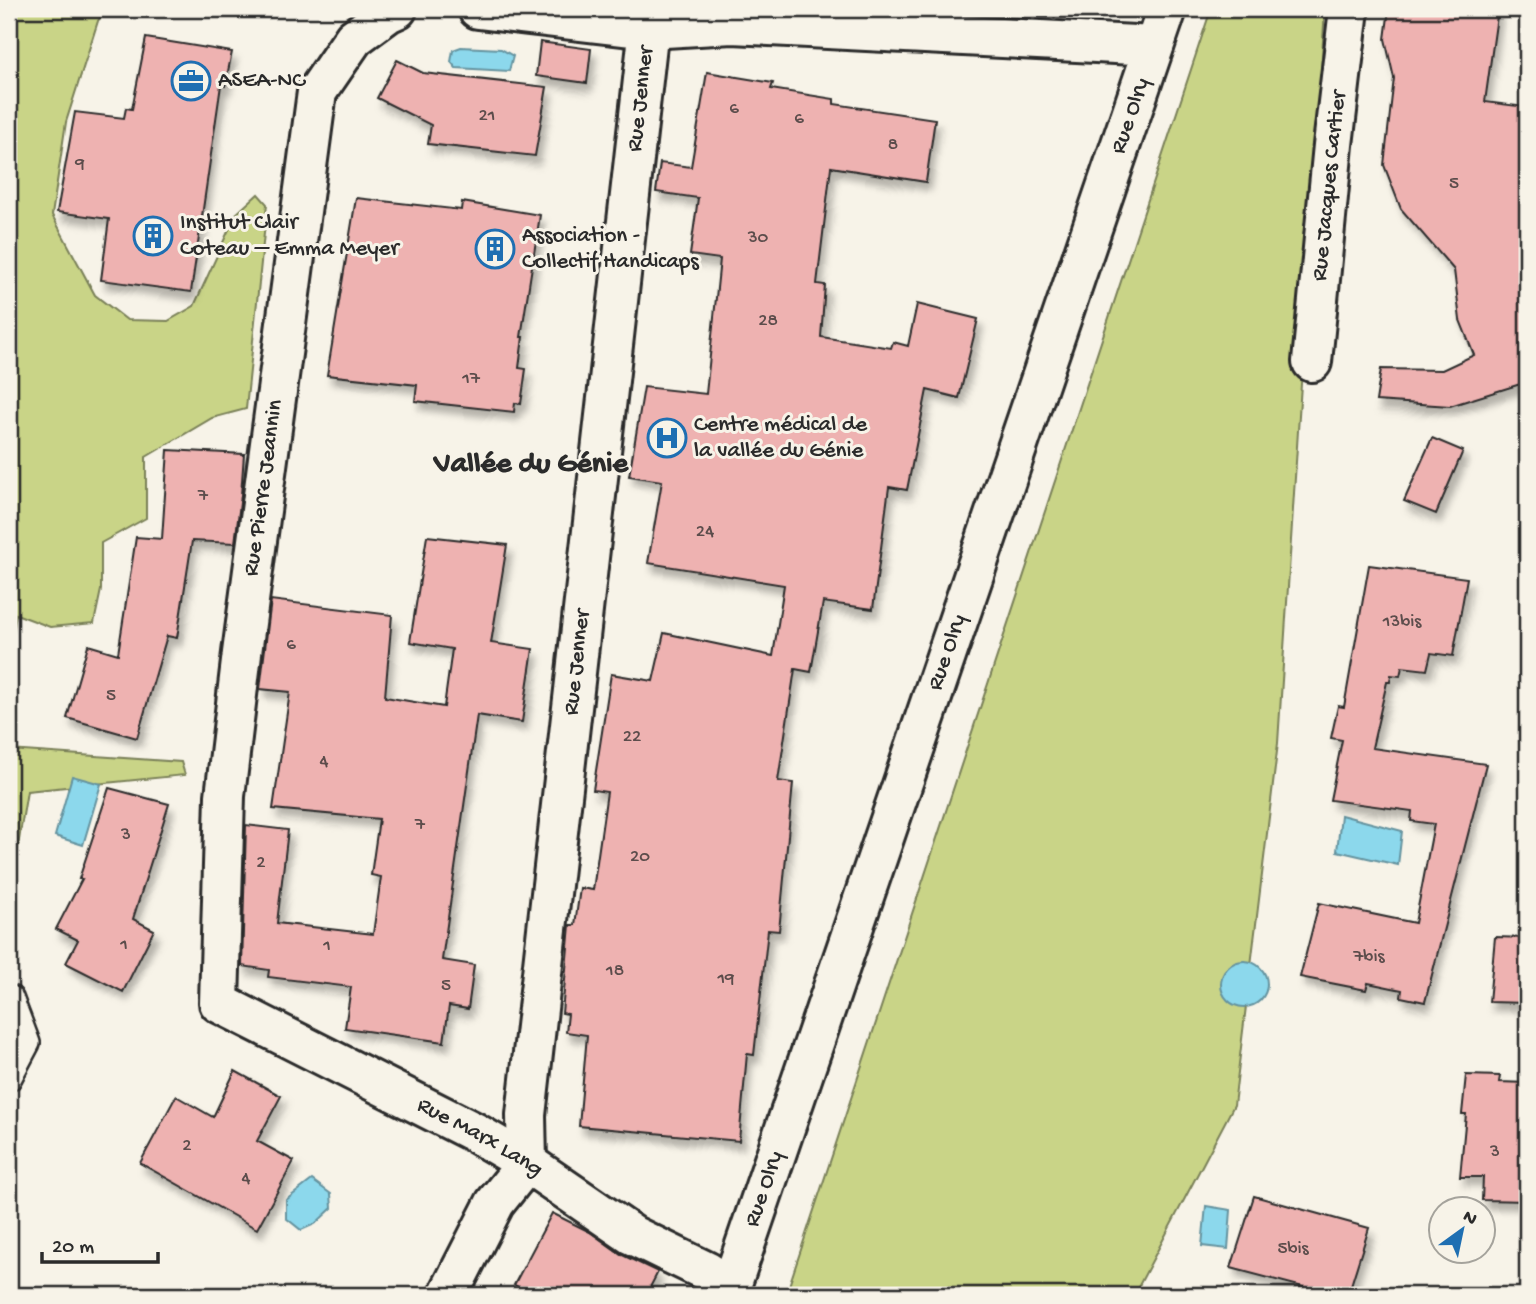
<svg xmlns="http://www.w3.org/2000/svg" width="1536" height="1304" font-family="'Gochi Hand',sans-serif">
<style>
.green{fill:#c9d487;stroke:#7a8059;stroke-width:2}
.water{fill:#8cd8ec;stroke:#65939f;stroke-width:2}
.building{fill:#eeb2b1;stroke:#2b2b2b;stroke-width:2;filter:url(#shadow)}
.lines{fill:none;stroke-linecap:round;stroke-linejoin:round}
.lane-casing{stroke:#2b2b2b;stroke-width:28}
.street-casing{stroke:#2b2b2b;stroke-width:44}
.secondary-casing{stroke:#2b2b2b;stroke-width:44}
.lane{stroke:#f7f3e8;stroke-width:23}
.street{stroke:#f7f3e8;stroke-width:38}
.secondary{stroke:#f7f3e8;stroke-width:38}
.labels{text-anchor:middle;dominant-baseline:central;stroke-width:6;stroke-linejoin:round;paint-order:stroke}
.number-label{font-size:19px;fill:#5c4d4c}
.poi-label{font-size:23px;fill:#2b2b2b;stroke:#f7f3e8;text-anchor:start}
.street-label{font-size:23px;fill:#2b2b2b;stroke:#f7f3e8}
.district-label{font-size:30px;font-weight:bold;fill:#2b2b2b;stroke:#f7f3e8}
</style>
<defs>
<filter id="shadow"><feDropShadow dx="4.5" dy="8" stdDeviation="3.5" flood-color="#0004"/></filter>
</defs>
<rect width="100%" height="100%" fill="#f7f3e8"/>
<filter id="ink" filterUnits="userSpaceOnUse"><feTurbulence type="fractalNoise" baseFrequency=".0143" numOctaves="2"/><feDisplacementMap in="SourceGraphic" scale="14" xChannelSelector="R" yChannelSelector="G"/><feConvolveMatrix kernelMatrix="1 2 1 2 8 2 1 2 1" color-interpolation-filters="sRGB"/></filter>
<g filter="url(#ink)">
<path class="green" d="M9,9h96l-7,12 -32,101 -14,93 43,80 32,25 41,1 26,-15 42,-92 22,-20 9,10 -21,205 -34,9 -66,39v61l-45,25v47l-7,33 -44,4 -34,-13 -7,46z
M1211,9h114l-47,734 -44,362 -100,190h-348z
M9,750l172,12 4,13 -158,16 -18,110z"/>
<path class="water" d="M461,47l40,2 12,7 -4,15 -53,-3 -5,-6 2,-12z
M72,776l29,8 -18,61 -28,-9z
M1341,815l61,16 -4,34 -61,-14z
M1221 984a23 23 0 1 1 46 0a23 23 0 1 1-46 0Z
M312,1180l19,14 1,14 -17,16 -14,6 -15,-12v-18z
M1206,1206l25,4 -3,39 -26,-3z"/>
<path class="building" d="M1389,9h109l-13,93 41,5 -4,27 5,9v239l-77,24 -74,-5 5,-32 61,1 32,-15 -14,-35 -6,-50 -53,-61 -17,-44 10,-87 -9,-39z
M146,38l86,14 -7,34 -4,-1 -30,207 -90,-12 8,-61 -52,-7 18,-100 49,6 2,-10 6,1z
M540,42l51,7 -4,34 -51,-7z
M397,60l26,13 124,14 -12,69 -107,-12 3,-19 -54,-27z
M707,72l66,11 -2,6 63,10v5l101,15 -9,63 -95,-15 -14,117 8,1 -4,52 70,11 2,-6 15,4 9,-42 61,15 -19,79 -32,-8 -20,100 -18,-3 -16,122 -50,-7 -12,70 -16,-3 -17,112 15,2 -14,148 -11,-1 -14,125 -7,-1 -8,87 -160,-15 8,-91 -21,-3 2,-18 -6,-1 8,-88h5l5,-37 13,2 14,-98 -14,-2 18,-116 42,7 11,-48 109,23 11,-71 -136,-22 14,-82 -33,-5 15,-89 62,7 14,-135 -30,-4 8,-57 -42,-6 4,-29 31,4z
M356,198l105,12 1,-8 78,13 -19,122h2l-4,31 7,1 -5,35 -6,-1 -1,9 -99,-11 2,-16 -90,-10z
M1432,438l31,13 -27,63 -32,-13z
M168,450l76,4 -3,41 -6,48 -43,-2 -15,97 -10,-2 -30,102 -70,-20 21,-73 30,9 18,-117 26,2z
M427,536l80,9 -16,98 42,6 -11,73 -45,-7 -35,245 32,5 -6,44 -19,-3 -5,36 -99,-14 6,-41 -83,-10 1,-7 -27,-4 4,-141 42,5 -11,93 96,11 8,-57 -10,-2 8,-56 -106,-10 17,-117 -30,-3 11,-89 121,15 -7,82 59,10 8,-58 -42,-7z
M1369,565l98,13 -14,78 -22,-3 -4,17 -25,-3 -2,9 -9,-1 -1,7h-3l-15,66 114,16 -61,238 -24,-5 1,-7 -34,-7 -2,7 -66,-13 19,-74 96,20 19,-99 -23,-3 1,-10 -82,-11 12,-60 -11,-2 7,-32 6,1z
M109,788l60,16 -36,115 21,11 -31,62 -57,-29 12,-23 -22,-11 26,-50h-3z
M1495,937l32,1v65l-38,-1z
M235,1071l46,25 -24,45 37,20 -37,68 -117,-66 36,-67 37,21z
M1466,1075l34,1 -1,6 28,1v118l-45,-1 1,-23h-23l6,-63h-4z
M1254,1196l115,32 -21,67h-15l-102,-27z
M552,1213l38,19 32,23 36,17 -12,23h-111l-21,-10z"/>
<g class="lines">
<defs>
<path id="lane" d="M9,998h2l17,45 -19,36"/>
<g id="street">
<path id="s1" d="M397,9l-9,4 -34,25 -37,54 -75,561 -17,143 -6,207 255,129 53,31 105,72 74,36 26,17"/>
<path d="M478,9l170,20 84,-5 422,22"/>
<path id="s2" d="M1312,362l21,-217 16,-136"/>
<path id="s3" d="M448,1295l47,-92 32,-40 -1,-48 125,-1106"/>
</g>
<g id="secondary">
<path id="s4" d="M728,1295l439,-1286"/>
</g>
</defs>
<use href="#lane" class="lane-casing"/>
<use href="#street" class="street-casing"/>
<use href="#secondary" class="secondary-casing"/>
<use href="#lane" class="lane"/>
<use href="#street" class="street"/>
<use href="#secondary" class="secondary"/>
</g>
</g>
<defs>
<symbol id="office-ring" viewBox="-11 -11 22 22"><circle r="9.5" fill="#f7f3e8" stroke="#1f6fb2" stroke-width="1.5"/><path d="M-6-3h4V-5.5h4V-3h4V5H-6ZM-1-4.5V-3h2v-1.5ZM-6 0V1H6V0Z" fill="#1f6fb2"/></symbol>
<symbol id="building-ring" viewBox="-11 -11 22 22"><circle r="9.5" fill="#f7f3e8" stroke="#1f6fb2" stroke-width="1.5"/><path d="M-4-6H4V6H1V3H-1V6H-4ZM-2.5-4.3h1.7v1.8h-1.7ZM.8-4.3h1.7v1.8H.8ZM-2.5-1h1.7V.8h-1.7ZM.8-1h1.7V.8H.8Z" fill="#1f6fb2"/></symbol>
<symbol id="hospital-ring" viewBox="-11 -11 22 22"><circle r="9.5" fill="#f7f3e8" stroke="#1f6fb2" stroke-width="1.5"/><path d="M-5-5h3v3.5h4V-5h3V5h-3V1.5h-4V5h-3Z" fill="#1f6fb2"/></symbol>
</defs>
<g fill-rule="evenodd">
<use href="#office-ring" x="169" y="59" width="44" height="44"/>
<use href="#building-ring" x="131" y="214" width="44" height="44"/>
<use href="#building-ring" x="473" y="227" width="44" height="44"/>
<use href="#hospital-ring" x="645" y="416" width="44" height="44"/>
</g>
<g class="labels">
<g class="number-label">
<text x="734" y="109">6</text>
<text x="487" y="116">21</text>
<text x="799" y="119">6</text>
<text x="893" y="145">8</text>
<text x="80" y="164">9</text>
<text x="1454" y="184">5</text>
<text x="758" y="238">30</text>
<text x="768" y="321">28</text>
<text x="471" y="379">17</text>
<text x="203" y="496">7</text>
<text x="705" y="532">24</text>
<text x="1402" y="622">13bis</text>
<text x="291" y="645">6</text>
<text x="111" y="696">5</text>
<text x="632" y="737">22</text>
<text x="324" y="762">4</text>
<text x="420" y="825">7</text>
<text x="126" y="835">3</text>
<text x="640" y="857">20</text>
<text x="261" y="863">2</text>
<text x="124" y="945">1</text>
<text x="327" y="946">1</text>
<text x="1369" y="957">7bis</text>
<text x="615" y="971">18</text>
<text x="726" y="979">19</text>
<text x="446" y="986">5</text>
<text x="187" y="1146">2</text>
<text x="1495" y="1152">3</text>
<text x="246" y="1179">4</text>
<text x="1293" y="1249">5bis</text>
</g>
<g class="poi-label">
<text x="218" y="81">ASEA-NC</text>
<text x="180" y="223">Institut Clair<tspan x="180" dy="26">Coteau – Emma Meyer</tspan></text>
<text x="522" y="236">Association -<tspan x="522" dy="26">Collectif Handicaps</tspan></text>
<text x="694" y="425">Centre médical de<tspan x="694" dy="26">la vallée du Génie</tspan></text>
</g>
<g class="street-label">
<text stroke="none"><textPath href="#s3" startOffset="1225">Rue Jenner</textPath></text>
<text stroke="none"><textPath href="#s4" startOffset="1246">Rue Olry</textPath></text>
<text stroke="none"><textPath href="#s2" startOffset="177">Rue Jacques Cartier</textPath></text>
<text transform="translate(264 488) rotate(-82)">Rue Pierre Jeannin</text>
<text stroke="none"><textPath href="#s4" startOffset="679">Rue Olry</textPath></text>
<text stroke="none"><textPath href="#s3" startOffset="658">Rue Jenner</textPath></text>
<text stroke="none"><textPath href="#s1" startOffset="1328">Rue Marx Lang</textPath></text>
<text stroke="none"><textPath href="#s4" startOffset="112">Rue Olry</textPath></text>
</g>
<g class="district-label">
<text x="531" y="465">Vallée du Génie</text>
</g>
</g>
<rect width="1536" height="1304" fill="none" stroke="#f7f3e8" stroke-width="35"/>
<rect x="18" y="18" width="1501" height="1269" fill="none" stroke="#2b2b2b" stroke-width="2.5" filter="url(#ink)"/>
<g transform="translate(1462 1230) rotate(33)"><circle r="33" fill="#f7f3e8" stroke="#a5a39c" stroke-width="2"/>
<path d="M0-5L12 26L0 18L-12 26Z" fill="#1f6fb2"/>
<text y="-10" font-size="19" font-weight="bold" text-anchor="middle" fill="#2b2b2b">N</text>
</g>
<path d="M42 1252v10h116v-10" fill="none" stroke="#2b2b2b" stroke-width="3.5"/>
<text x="52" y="1252" font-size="21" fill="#2b2b2b" stroke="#f7f3e8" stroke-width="5" paint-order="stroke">20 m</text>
</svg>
